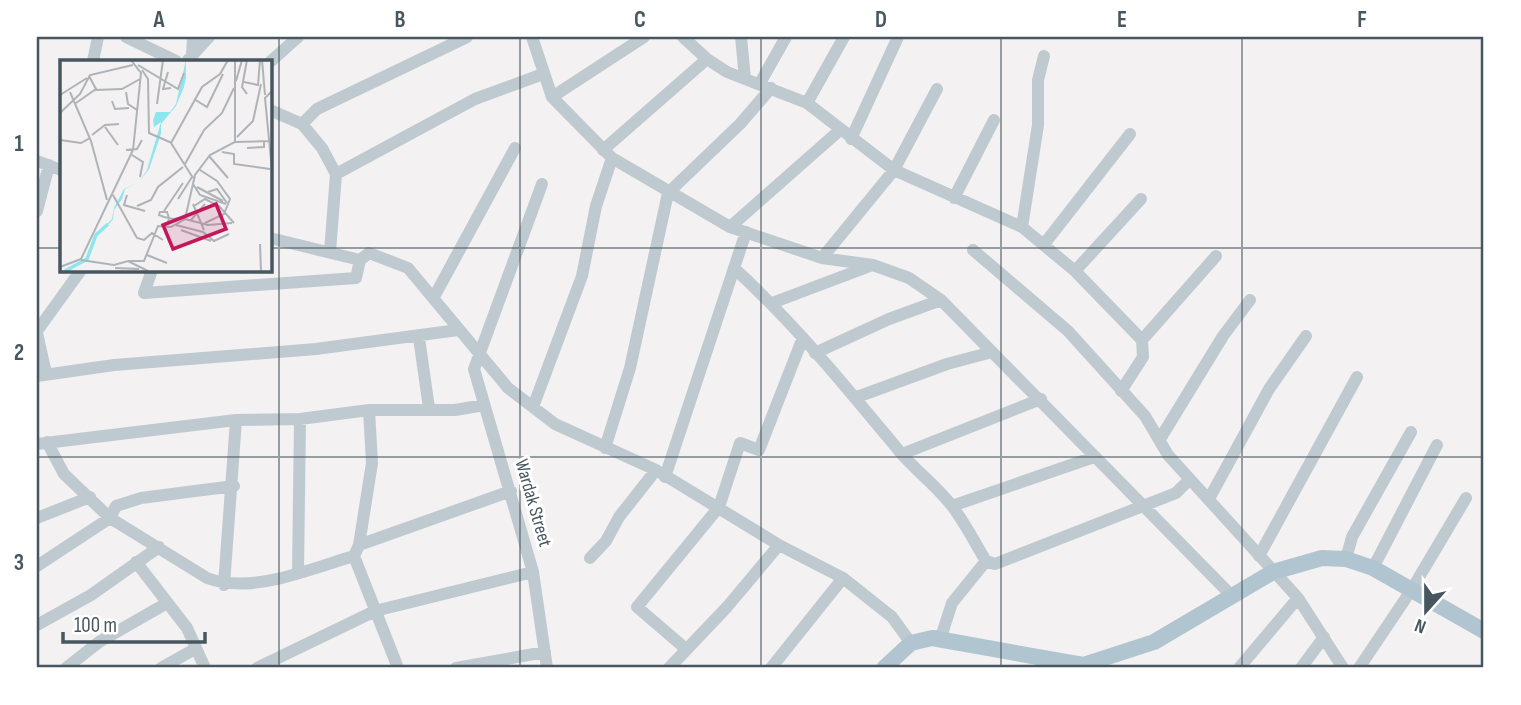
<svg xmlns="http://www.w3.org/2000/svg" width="1521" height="705" font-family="'Sofia Sans Condensed',sans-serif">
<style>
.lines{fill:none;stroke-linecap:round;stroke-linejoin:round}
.minor{stroke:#bfcad0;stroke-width:12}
.major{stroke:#b1c5d0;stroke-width:16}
.grid{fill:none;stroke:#48575f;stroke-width:2;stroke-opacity:0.55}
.labels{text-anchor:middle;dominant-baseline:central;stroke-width:6;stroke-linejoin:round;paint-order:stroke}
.street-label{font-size:19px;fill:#48575f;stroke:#fff}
.inset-river{fill:none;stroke:#8de6ed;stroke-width:3.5}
.inset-road{fill:none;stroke:#afb3b7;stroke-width:2}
.view{fill:#c2185b;fill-opacity:0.15;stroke:#c2185b;stroke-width:3.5}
.inset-edge{fill:none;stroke:#48575f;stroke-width:3.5}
.neatline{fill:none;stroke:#48575f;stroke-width:2.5}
.grid-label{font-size:23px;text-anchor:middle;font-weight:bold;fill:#48575f}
</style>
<rect width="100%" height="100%" fill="#f3f1f1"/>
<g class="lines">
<path class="minor" d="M126,37l50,24
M532,37l20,60 60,61 118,69 92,31 51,7 36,13 32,22 289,294
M683,37l24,22 20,13 80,31 87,67 128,57 53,44 67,69 1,17 -22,34
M741,37l4,42
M192,56l1,-19
M93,61l5,-24
M187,61l22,-24
M270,62l28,-25
M760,83l26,-46
M552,97l92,-60
M807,103l37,-66
M270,110l32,14 20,24 14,26 -6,78
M302,124l15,-15 150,-72
M851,139l47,-102
M603,150l104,-91
M37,161l24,9
M336,174l139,-75 68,-25
M542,184l-68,185 59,203 14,96
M954,198l40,-78
M37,211l12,-46
M730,227l110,-97
M1022,227l16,-102v-45l6,-24
M270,238l90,22 9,-7 39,15 100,120 47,36 101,46 123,75 64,33 49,39 19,26
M1045,243l85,-109
M973,250l95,81 77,85 23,39 130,143 45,70
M822,258l72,-88 43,-81
M734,268c61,56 113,120 166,184 16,19 37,34 52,54 13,17 23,37 34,55l9,3 181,-71 14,-14
M152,270l-8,23 212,-15 4,-18
M1075,271l66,-72
M434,297l81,-149
M772,303l98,-37
M37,331l44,-61
M37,333l9,40
M419,338l10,70
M1142,340l74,-84
M815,353l74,-34 52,-19
M37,376l77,-11 202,-16 142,-19
M857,397l90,-33 45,-12
M533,407l49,-131 14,-70 16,-48
M1160,439l63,-103 27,-36
M47,442l17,32 46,44 97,60c45,17 102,-9 147,-22l5,-11 13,-82 -3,-53
M37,444l199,-24 64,-1 69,-9h86l29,-5
M605,448l25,-80 38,-175 72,-69 31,-36
M902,454l139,-55
M665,477l81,-245
M1209,499l60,-110 37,-53
M952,506l142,-49
M37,518l53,-21
M359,545l152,-54
M354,556l44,112
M1259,556l98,-179
M590,558l16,-17 13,-24 37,-47
M1346,559l6,-22 59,-105
M136,562l51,66 18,40
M37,566l73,-48 6,-12 25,-8 93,-12
M1373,568l64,-123
M298,572l2,-153
M224,585l12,-165
M37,625l54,-30 68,-48
M932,638l10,-4 10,-31 34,-42
M686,649l-49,-42 82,-100 21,-64 19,7 43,-110
M66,668l33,-26 68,-39
M161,668l34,-19
M257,668l118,-57 158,-39
M456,668l89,-16
M669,668l58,-61 52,-62
M771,668l72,-90
M1239,668l59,-70
M1301,668l23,-31
M1359,668l53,-79 54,-91"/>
<path class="major" d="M884,668l27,-25 21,-5 151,27 71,-23 119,-70 49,-14 24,1 27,9 111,63"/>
</g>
<path class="grid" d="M279,37v631M520,37v631M761,37v631M1001,37v631M1242,37v631M37,248h24M270,248h1214M37,457h1447"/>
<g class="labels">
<g class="street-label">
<text transform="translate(533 503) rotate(74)">Wardak Street</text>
</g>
</g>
<g transform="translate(60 60)">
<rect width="212" height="212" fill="#f3f1f1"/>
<path d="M126,0v18l-2,9 -8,19 -15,18v10l-12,35 -10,13 -14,7 -3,10 -8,11 -1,9 -3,4 -5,3 7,-7 2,-11 10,-19 15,-7 8,-12 14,-48 -7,5 -1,-7 3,-8h14l6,-8z" fill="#8de6ed"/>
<path class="inset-river" d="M5,211l22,-12 9,-24 12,-11"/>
<path class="inset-road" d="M187,0l-5,27 5,7M202,0l3,35M78,5l40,24 6,-16M82,10l6,9 1,54 23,10M108,12l-5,17 8,-1M176,21l6,-21M184,22l14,3 2,-25M35,30l27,-1 18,-10M212,31l-7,7 7,72M10,32l21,49 16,59M66,32l2,12 9,6M0,35l27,-17M134,39l13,8 16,-33M52,41l3,8 14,-1M16,43l20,-14 -7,-13M97,44l6,-44M0,53l20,-19 10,-19 43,-10M45,67l13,18M32,75l13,-10 14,-1M177,77l16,-16 8,-37M0,80l21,3 9,-5M175,82l34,-1M187,88l17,-1v-6M66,90l11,-1 5,-9M162,92l12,2v10l36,5M72,95l11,7 -3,15M149,96l19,22M125,104l19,-34 18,-17 12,-25M140,110l17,11 13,18 -6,15 -19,9M133,118l-22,-35 31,-56 18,-13 8,-14M133,124l7,11 26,9M137,127l26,14M148,132l9,-3 10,14M53,135l24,43 7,2 8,-7 11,7M67,135l-3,10 21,6M118,139l14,-22M133,144l11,26M77,146l14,-6 7,-13 25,-20M134,146l11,-7 14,7 15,17M104,151l19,-28M125,159l23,6 24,-2M131,160l14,-16M108,162l1,-4 -2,-6h-7l-1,3 5,2 5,1 4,1 12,-2M116,165l27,7 11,9 15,-7M121,170l30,11M200,184l1,27M87,195l20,8M21,199l52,-109 8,-77 -10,-13M21,200l33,5 14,-4 20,10M68,201h16l14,-35 13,1 14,-8 10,-44 15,-20 25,-13v-82M0,207l21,-8M55,208l24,1"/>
<path class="view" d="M156,144l10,25 -53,20 -10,-24z"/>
<rect width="212" height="212" class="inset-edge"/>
</g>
<rect width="1521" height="705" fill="none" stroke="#ffffff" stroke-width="77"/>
<g transform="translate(1426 611) rotate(201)" stroke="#ffffff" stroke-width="5" paint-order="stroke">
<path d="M0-5L12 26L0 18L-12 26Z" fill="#48575f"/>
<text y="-10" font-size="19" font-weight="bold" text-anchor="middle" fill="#48575f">N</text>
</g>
<path d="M63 632v10h142v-10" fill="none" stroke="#48575f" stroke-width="3.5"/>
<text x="74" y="632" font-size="21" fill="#48575f" stroke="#ffffff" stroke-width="5" paint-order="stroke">100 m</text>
<rect x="38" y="38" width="1444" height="628" class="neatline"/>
<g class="grid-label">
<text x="159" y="27">A</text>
<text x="400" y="27">B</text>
<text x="640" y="27">C</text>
<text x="881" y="27">D</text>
<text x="1122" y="27">E</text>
<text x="1362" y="27">F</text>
<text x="19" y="151">1</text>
<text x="19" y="360">2</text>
<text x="19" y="570">3</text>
</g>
</svg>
